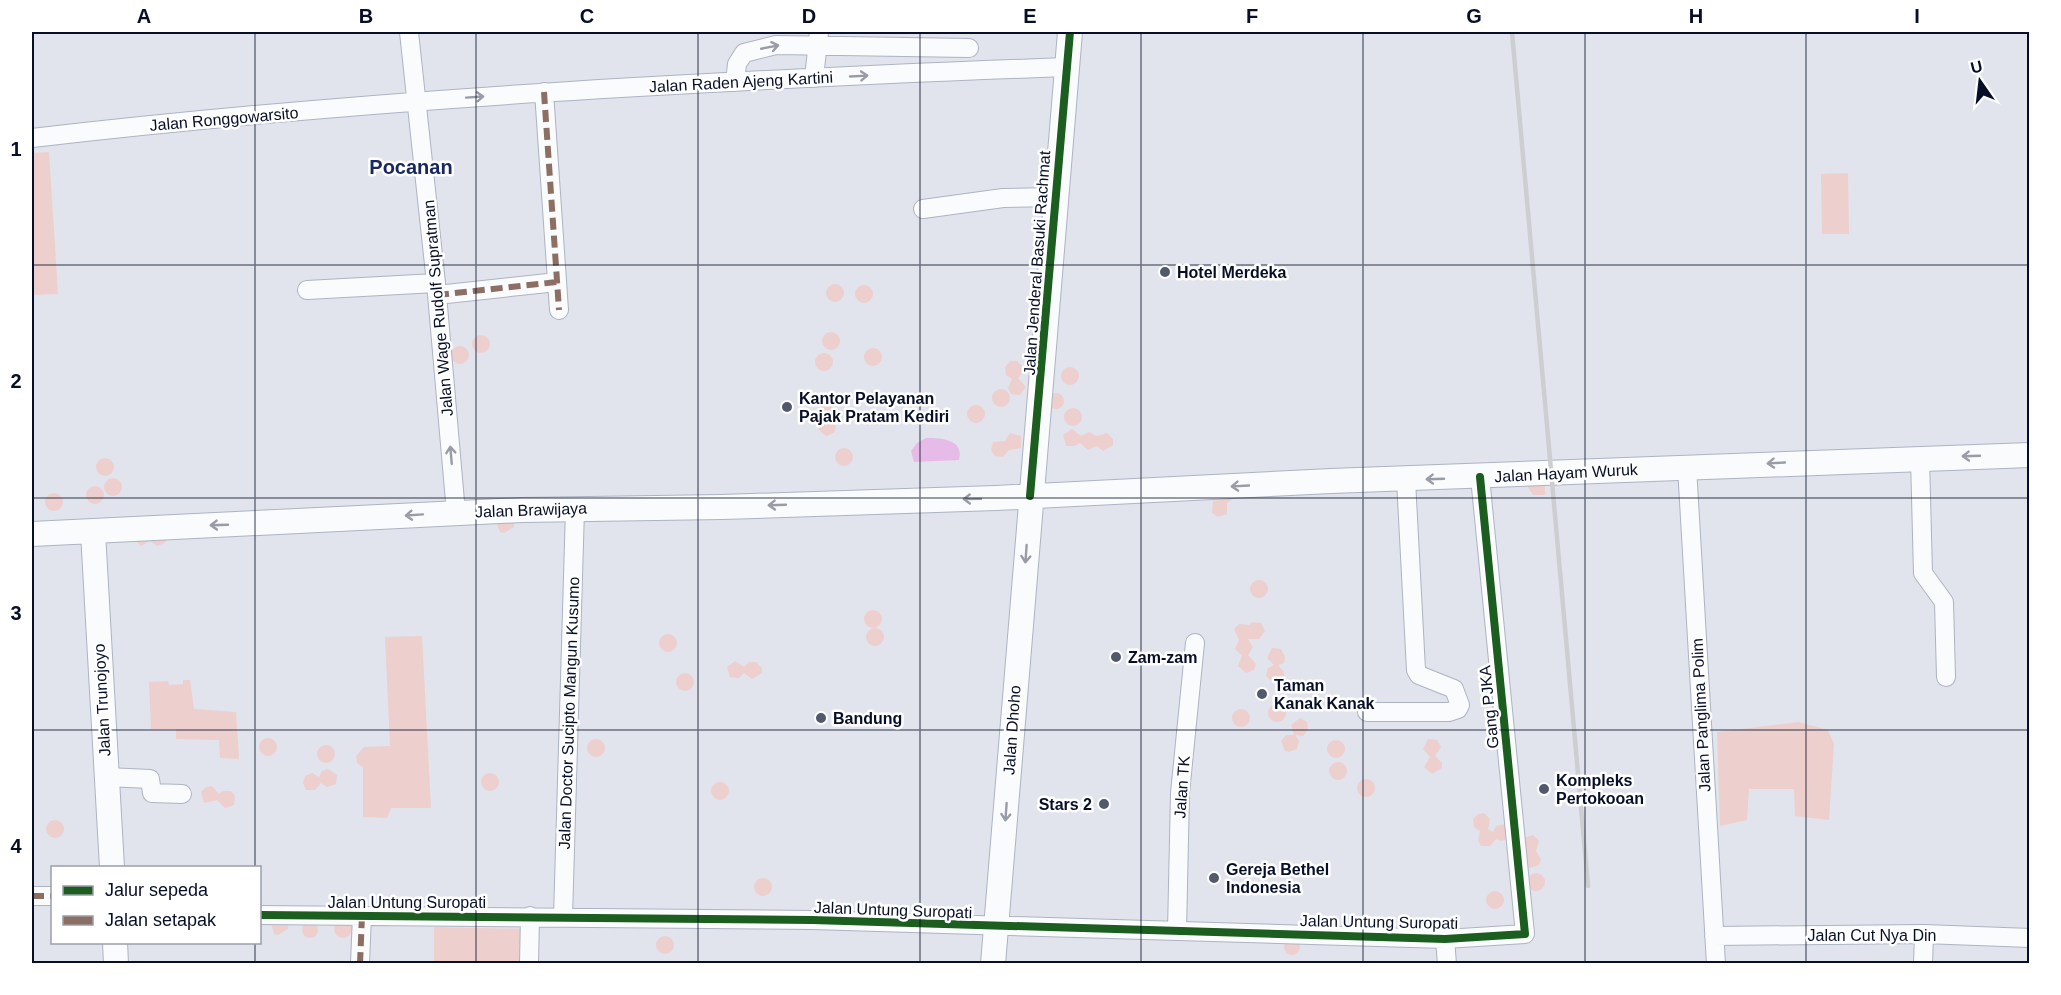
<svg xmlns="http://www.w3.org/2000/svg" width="2061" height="995" font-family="Arial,sans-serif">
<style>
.green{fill:#edcfce}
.water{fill:#e6bbe7}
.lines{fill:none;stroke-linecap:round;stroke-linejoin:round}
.minor-casing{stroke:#adb3c3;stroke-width:20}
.major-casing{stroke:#adb3c3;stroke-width:26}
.minor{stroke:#fafbfc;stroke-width:18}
.major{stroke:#fafbfc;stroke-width:24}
.rail{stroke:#cdced1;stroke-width:4.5}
.quiet{stroke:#8d6e63;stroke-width:6;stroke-dasharray:12 6;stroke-linecap:butt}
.cycleway-casing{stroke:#fff;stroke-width:11}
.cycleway{stroke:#1b5e20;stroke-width:8}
.oneway{stroke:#999ca7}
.grid{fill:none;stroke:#070e27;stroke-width:1.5;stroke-opacity:0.55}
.poi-dot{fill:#53596c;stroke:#fff;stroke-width:2}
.labels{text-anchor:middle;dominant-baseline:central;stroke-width:5;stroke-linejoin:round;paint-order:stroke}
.street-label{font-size:16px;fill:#070e27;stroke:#fff}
.poi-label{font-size:16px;font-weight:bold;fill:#070e27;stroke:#fff;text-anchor:start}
.quarter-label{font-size:20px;font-weight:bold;fill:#182762;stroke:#fff}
.neatline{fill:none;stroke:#070e27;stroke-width:2}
.grid-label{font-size:20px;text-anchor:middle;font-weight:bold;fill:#070e27}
</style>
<rect width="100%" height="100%" fill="#e1e4ec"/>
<path class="green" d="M49,152l9,142 -26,1v-142z
M1848,173l1,61h-27l-1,-60z
M826 293a9 9 0 1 1 18 0a9 9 0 1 1-18 0Z
M855 294a9 9 0 1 1 18 0a9 9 0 1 1-18 0Z
M822 341a9 9 0 1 1 18 0a9 9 0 1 1-18 0Z
M472 344a9 9 0 1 1 18 0a9 9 0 1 1-18 0Z
M451 355a9 9 0 1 1 18 0a9 9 0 1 1-18 0Z
M864 357a9 9 0 1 1 18 0a9 9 0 1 1-18 0Z
M815 362a9 9 0 1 1 18 0a9 9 0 1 1-18 0Z
M1010,361h7l6,6 -2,8 -3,3 8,9 -6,8 -9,-1 -3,-6 4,-9 -6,-4 -1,-8z
M1061 376a9 9 0 1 1 18 0a9 9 0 1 1-18 0Z
M992 398a9 9 0 1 1 18 0a9 9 0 1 1-18 0Z
M1048 401a8 8 0 1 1 16 0a8 8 0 1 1-16 0Z
M826,401l9,7 -1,5 -4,5 6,9 -2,6 -8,3 -8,-7 5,-10 -4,-4 -2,-7z
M967 414a9 9 0 1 1 18 0a9 9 0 1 1-18 0Z
M1064 417a9 9 0 1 1 18 0a9 9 0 1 1-18 0Z
M1072,429l9,7 8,-4 8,4 10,-3 6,6v6l-10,6 -6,-5 -9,4 -8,-7 -5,3h-9l-3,-11z
M1010,433l11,3v12l-12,2 -6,7 -8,-1 -4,-6 2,-8 12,-1z
M835 457a9 9 0 1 1 18 0a9 9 0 1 1-18 0Z
M96 467a9 9 0 1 1 18 0a9 9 0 1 1-18 0Z
M104 487a9 9 0 1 1 18 0a9 9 0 1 1-18 0Z
M1524,481l21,3v11h-12z
M86 495a9 9 0 1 1 18 0a9 9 0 1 1-18 0Z
M45 502a9 9 0 1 1 18 0a9 9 0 1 1-18 0Z
M1235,497l-8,6v11l-9,3 -6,-4 1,-12z
M496,522h18v5l-10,6 -4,-1z
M167,537l-2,6 -8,3 -7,-5 -9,5 -8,-8z
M1250 589a9 9 0 1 1 18 0a9 9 0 1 1-18 0Z
M864 619a9 9 0 1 1 18 0a9 9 0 1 1-18 0Z
M1252,622l9,1 4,8 -6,8h-11l5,8 -5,8 8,9 -2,6 -8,3 -8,-7 4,-10 -7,-7 4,-9 -5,-11 5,-5 10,1z
M866 637a9 9 0 1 1 18 0a9 9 0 1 1-18 0Z
M659 643a9 9 0 1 1 18 0a9 9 0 1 1-18 0Z
M422,636l9,172h-40l-4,10 -24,-1v-50l-6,-4 -1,-7 8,-9 26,-1 -5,-109z
M1272,648l9,1 4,8 -1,6 -6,2 6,7v5l-10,6 -8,-7 2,-8 6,-3 -7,-7z
M735,661l9,6 5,-5h7l6,6v5l-10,6 -8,-6 -5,5 -9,-1 -3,-10z
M676 682a9 9 0 1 1 18 0a9 9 0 1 1-18 0Z
M183,680h7l4,29 42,3 3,47 -19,-1 -1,-18 -43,-1v-10h-25l-2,-47 19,-1 1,4 14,-1z
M1268 713a9 9 0 1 1 18 0a9 9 0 1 1-18 0Z
M1232 718a9 9 0 1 1 18 0a9 9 0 1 1-18 0Z
M1300,718l7,4 1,8 -5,6 -8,-1 4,6 -2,8 -8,3 -4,-1 -4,-10 5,-6h8l-3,-10z
M1798,722l30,8 6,14 -5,76 -34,-4 -1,-27h-45l-2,31 -27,6 -3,-94z
M259 747a9 9 0 1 1 18 0a9 9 0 1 1-18 0Z
M1428,739l9,1 4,7 -6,9 7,7v5l-10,6 -8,-7 6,-10 -7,-8z
M587 748a9 9 0 1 1 18 0a9 9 0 1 1-18 0Z
M1327 749a9 9 0 1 1 18 0a9 9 0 1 1-18 0Z
M317 754a9 9 0 1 1 18 0a9 9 0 1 1-18 0Z
M1329 771a9 9 0 1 1 18 0a9 9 0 1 1-18 0Z
M328,769l9,6 -1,9 -9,3 -6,-4 -6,7h-9l-3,-7 2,-7 7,-3 7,4 3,-6z
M481 782a9 9 0 1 1 18 0a9 9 0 1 1-18 0Z
M1357 788a9 9 0 1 1 18 0a9 9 0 1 1-18 0Z
M711 791a9 9 0 1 1 18 0a9 9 0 1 1-18 0Z
M212,786l7,8 4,-3h8l4,5 -1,9 -9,3 -8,-8 -13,3 -3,-11 5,-5z
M1484,813l6,6 -2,10 5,3 3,-6 9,-2 5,15 -9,2 -5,-2 -6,7h-9l-3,-6 2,-9 -6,-4 -1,-8 5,-5z
M46 829a9 9 0 1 1 18 0a9 9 0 1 1-18 0Z
M1533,835l6,6 -3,10 5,8 -2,6 -9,3 -4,-1 -3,-10 3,-5 -3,-3 1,-11z
M1527 882a9 9 0 1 1 18 0a9 9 0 1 1-18 0Z
M754 887a9 9 0 1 1 18 0a9 9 0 1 1-18 0Z
M1486 900a9 9 0 1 1 18 0a9 9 0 1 1-18 0Z
M334 929a9 9 0 1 1 18 0a9 9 0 1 1-18 0Z
M302 930a8 8 0 1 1 16 0a8 8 0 1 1-16 0Z
M271,923h17v6l-10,6 -4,-1z
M434,927l92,2v34h-92z
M656 945a9 9 0 1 1 18 0a9 9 0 1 1-18 0Z
M1284 947a8 8 0 1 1 16 0a8 8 0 1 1-16 0Z"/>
<path class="water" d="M926,438c15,0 38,1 33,22l-45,2 -3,-11 6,-8z"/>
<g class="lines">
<defs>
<path id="minor" d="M409,32l27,251 20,230
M814,78l5,-46
M735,82l2,-18 7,-11 32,-8 193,3
M544,92l15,218
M32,138c343,-40 689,-58 1034,-71
M923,209l80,-11 51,-1
M307,290l129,-7
M437,295l120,-13
M1920,458l3,115 21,29 2,75
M1687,467l29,497
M1367,712h82l9,-3 2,-4 -6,-16 -35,-14 -3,-5 -10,-190
M106,777l44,2 2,14 30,1
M32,896h20
M260,915l552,5 633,19 80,-5 -45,-457
M563,917l12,-408
M1177,931l3,-138 15,-150
M1714,936l210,-2 106,4
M1445,939l2,25
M360,964l2,-49
M529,964l1,-48
M1923,964l1,-30"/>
<path id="major" d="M93,532l19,336
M32,534l490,-24 200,-3 274,-9 335,-17 699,-26
M115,942l1,22
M993,964l77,-932"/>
</defs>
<use href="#minor" class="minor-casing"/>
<use href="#major" class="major-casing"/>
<use href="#minor" class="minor"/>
<use href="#major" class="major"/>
<path class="rail" d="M1512,32l76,854"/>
<path class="quiet" d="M544,92l15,218
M437,295l120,-13
M32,896h20
M360,964l2,-49"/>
<defs>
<path id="cycleway" d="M1030,496l40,-464
M260,915l552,5 633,19 80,-5 -45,-457"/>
</defs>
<use href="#cycleway" class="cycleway-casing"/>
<use href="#cycleway" class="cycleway"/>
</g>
<defs><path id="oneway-shaft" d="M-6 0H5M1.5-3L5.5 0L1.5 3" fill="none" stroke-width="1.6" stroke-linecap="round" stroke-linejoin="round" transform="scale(1.5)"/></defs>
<g class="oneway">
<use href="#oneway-shaft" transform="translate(770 47) rotate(-11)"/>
<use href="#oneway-shaft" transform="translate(859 76) rotate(-3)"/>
<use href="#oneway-shaft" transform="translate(475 97) rotate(-4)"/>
<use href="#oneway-shaft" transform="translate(451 455) rotate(-95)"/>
<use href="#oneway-shaft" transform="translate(1971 456) rotate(178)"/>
<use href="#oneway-shaft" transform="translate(1776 463) rotate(177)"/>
<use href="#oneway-shaft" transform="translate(1435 479) rotate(178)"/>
<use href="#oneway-shaft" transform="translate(1240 486) rotate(177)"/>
<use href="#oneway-shaft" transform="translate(972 499) rotate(179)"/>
<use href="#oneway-shaft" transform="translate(777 505) rotate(178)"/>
<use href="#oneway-shaft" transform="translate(414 515) rotate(176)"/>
<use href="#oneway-shaft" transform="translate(219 525) rotate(178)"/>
<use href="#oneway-shaft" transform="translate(1026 554) rotate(94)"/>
<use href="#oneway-shaft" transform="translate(1006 812) rotate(94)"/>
</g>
<path class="grid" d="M255,32v836M476,32v932M698,32v932M920,32v932M1141,32v932M1363,32v932M1585,32v932M1806,32v932M32,265h1998M32,498h1998M32,730h1998M255,942v22"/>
<g class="poi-dot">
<circle cx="1165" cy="272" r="6"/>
<circle cx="787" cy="407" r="6"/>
<circle cx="1116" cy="657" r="6"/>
<circle cx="1262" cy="694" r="6"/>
<circle cx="821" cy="718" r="6"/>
<circle cx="1544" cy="789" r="6"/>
<circle cx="1104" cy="804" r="6"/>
<circle cx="1214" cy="878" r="6"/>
</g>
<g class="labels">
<g class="street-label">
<text transform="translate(741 82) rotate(-3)">Jalan Raden Ajeng Kartini</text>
<text transform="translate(224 119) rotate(-5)">Jalan Ronggowarsito</text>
<text transform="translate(1037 263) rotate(-86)">Jalan Jenderal Basuki Rachmat</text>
<text transform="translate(438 308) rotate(-95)">Jalan Wage Rudolf Supratman</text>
<text transform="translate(1566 473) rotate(-3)">Jalan Hayam Wuruk</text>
<text transform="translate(531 510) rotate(-2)">Jalan Brawijaya</text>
<text transform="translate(102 700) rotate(-93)">Jalan Trunojoyo</text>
<text transform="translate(1489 707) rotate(-96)">Gang PJKA</text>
<text transform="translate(569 713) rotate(-88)">Jalan Doctor Sucipto Mangun Kusumo</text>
<text transform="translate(1701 715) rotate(-93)">Jalan Panglima Polim</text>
<text transform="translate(1012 730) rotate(-86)">Jalan Dhoho</text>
<text transform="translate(1182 787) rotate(-86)">Jalan TK</text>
<text x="407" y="902">Jalan Untung Suropati</text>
<text transform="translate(893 910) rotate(2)">Jalan Untung Suropati</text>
<text transform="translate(1379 922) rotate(1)">Jalan Untung Suropati</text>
<text x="1872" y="935">Jalan Cut Nya Din</text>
</g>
<g class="poi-label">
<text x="1177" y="272">Hotel Merdeka</text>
<text x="799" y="398">Kantor Pelayanan<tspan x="799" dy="18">Pajak Pratam Kediri</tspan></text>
<text x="1128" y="657">Zam-zam</text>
<text x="1274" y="685">Taman<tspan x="1274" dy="18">Kanak Kanak</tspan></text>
<text x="833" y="718">Bandung</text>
<text x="1556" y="780">Kompleks<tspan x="1556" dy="18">Pertokooan</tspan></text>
<text x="1092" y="804" text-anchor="end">Stars 2</text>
<text x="1226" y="869">Gereja Bethel<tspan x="1226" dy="18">Indonesia</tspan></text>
</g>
<g class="quarter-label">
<text x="411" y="167">Pocanan</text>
</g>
</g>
<rect width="2061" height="995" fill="none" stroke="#ffffff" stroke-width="66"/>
<rect x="51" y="866" width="210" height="78" fill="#ffffff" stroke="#9c9fa9" stroke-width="1.5"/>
<rect x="63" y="886" width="30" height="9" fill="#1b5e20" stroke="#9c9fa9" stroke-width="1.5"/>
<text x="105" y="896" font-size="18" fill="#070e27">Jalur sepeda</text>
<rect x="63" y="916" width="30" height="9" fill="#8d6e63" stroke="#9c9fa9" stroke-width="1.5"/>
<text x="105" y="926" font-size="18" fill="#070e27">Jalan setapak</text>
<g transform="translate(1980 81) rotate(346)" stroke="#ffffff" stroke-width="4.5" paint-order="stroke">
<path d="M0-4.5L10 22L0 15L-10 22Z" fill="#070e27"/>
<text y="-9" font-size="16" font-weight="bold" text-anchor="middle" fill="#070e27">U</text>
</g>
<rect x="33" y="33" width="1995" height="929" class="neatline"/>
<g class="grid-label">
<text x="144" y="23">A</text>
<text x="366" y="23">B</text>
<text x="587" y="23">C</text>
<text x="809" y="23">D</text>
<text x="1030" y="23">E</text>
<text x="1252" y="23">F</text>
<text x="1474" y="23">G</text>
<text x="1696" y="23">H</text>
<text x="1917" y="23">I</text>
<text x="16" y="156">1</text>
<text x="16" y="388">2</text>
<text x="16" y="620">3</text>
<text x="16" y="853">4</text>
</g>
</svg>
